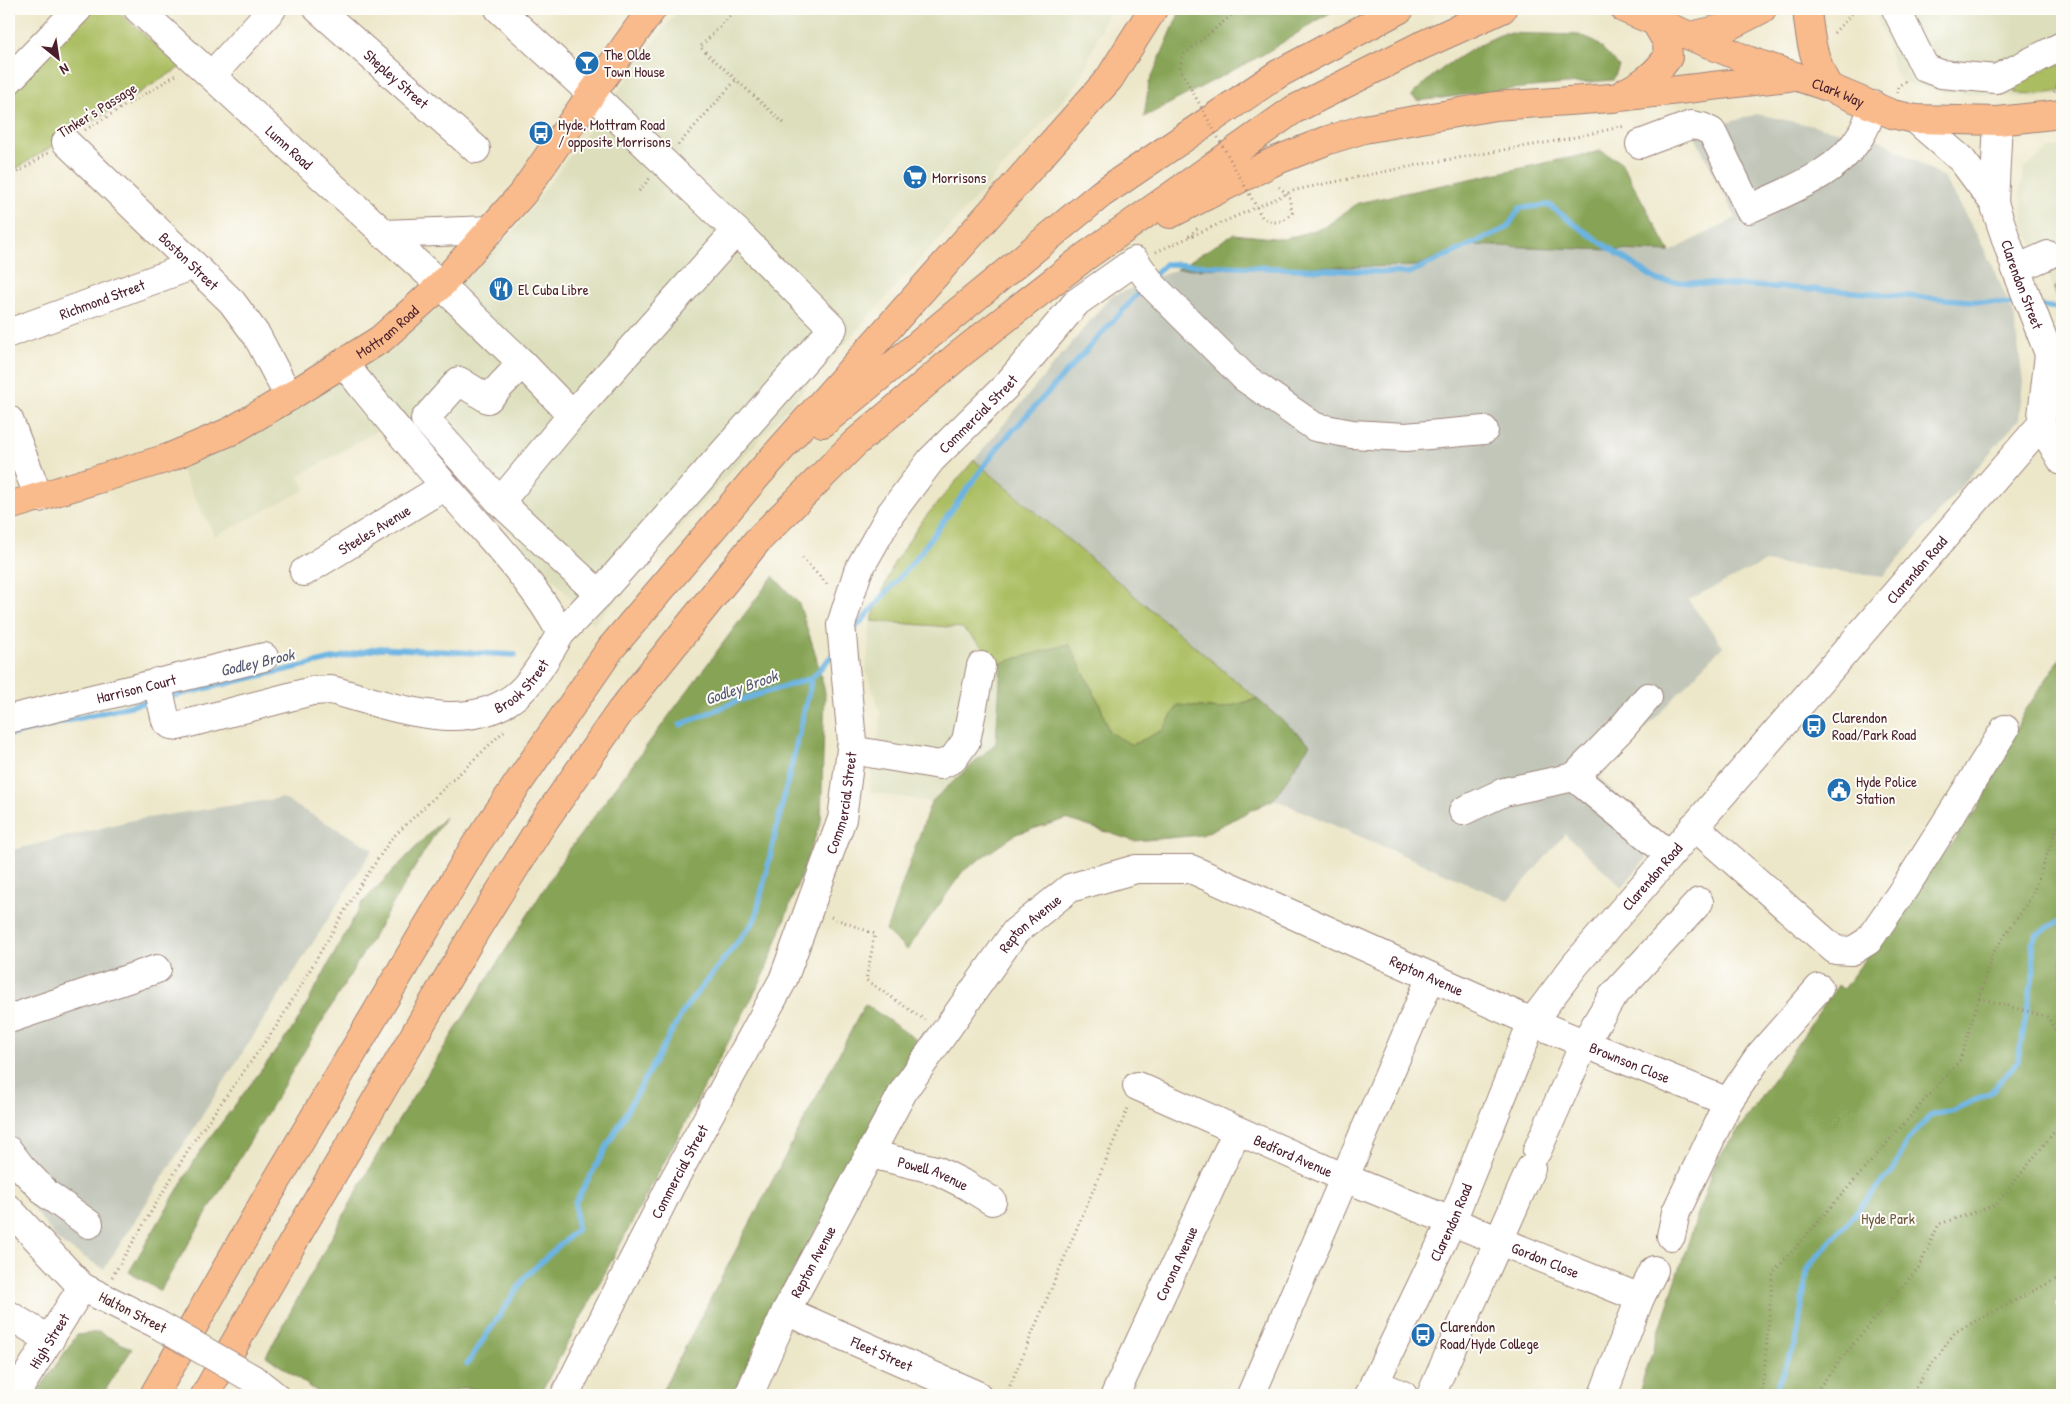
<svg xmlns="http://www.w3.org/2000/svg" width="2071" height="1404" font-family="'Patrick Hand',sans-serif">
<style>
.built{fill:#dcdebc}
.industrial{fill:#c2c6b9}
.green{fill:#aabd61;stroke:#7a6e46}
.forest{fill:#87a457;stroke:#686241}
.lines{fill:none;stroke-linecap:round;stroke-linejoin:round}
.stream{stroke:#6ab3e2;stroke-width:5.5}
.minor-casing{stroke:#9c837a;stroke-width:30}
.major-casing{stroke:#9c837a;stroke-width:30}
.highway-casing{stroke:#9c837a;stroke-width:30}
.path{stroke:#9c837a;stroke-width:3;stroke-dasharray:1 4;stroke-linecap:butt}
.minor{stroke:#fff;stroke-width:28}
.major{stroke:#fabb8c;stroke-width:28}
.highway{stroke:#fabb8c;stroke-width:28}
.minor-bridge-casing{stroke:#9c837a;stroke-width:30;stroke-linecap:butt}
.path-bridge{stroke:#9c837a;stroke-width:3;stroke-dasharray:1 4;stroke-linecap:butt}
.minor-bridge{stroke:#fff;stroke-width:28}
.labels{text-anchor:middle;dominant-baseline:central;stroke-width:4;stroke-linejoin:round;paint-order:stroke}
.poi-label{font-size:15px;fill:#4a1f2b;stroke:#fdfcf7;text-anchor:start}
.street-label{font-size:15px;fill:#4a1f2b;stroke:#fdfcf7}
.park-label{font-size:15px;fill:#6c563e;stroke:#fdfcf7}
.water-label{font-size:16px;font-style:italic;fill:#575a74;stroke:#fdfcf7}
</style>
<rect width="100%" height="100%" fill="#fdfcf7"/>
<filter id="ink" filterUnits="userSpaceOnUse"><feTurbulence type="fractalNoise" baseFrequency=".02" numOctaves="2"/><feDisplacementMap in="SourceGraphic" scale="10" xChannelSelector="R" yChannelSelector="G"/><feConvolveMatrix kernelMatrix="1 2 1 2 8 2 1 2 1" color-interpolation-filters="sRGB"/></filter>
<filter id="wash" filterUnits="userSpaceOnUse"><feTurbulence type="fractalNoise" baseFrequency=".0096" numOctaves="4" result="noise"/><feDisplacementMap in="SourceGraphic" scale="20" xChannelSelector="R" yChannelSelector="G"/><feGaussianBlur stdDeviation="1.12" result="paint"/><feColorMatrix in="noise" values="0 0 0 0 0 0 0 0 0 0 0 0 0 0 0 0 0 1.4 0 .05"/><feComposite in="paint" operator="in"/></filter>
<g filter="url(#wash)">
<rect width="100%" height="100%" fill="#ede7c9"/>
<path class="built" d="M679,9h430l-29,72 -486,543 -187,-207 -32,15 -76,44 6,14 -90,46 -35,-67 76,-45 125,-82 133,-111z
M1874,9h188v85l-28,4 -91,-6 -44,-11z
M2062,145v139l-8,4 -29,-61 -6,-35 6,-24 23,-19z
M871,621l91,7 39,35 -5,80 -65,59 -61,-10 11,-78 -15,-43z
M778,1385l21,10h-26z"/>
<path class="industrial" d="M1757,114l123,26 63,37 37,63 34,74 9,68 -4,37 -136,158 -118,-15 -77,38 35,46 -124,132 64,61 -41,48 -57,-53 -57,67 -234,-102 36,-55 -336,-284 136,-163 67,-28 239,-3 52,-21 202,7 66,-34 -43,-85z
M282,798l91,51 -269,420 -45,-27 -50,-65v-326l124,-31z"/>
<path class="green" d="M93,9h22l66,58 -172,106v-77z
M2062,61v30l-23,3 -24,-1 -2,-8z
M974,460l283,239 -37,10 -42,-4 -15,26 -31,15 -23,-14 -9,-27 -31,-61 -68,19 -39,-35 -91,-7 23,-58 28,-42z"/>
<path class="forest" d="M1181,9h155l-72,45 -120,63 5,-34z
M1504,33l75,2 18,8 22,23 -6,14 -92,8 -103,13 -7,-5c26,-27 59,-48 93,-63z
M1601,151l20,11 49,90 -202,-7 -52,21 -239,3 56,-35 51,5 41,-12 33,-24z
M2062,284v26l-8,-22z
M773,576l26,28 15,45 11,43 -4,129 -57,154 -220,412 -13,8h-31l-34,-7 -33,7h-111l-56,-39 115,-208 185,-294z
M1069,644l31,61 9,27 23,13 31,-15 15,-25 42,4 37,-10 53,45 -36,55 -72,36 -68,6 -68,-22 -50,15 -53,37 -56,79 -21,-19 45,-129 65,-59 5,-80z
M2062,656v634l-7,15 7,13v77h-424l76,-230 124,-180 5,4 134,-180 48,-98z
M445,817l-285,474 -31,-19 72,-122 95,-126 66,-121z
M865,1004l56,39 -148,264 -40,88h-73z
M99,1332l33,17 -30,46h-67l42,-60z"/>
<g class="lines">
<path class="stream" d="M1155,275l10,-11 244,9 98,-45 13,-20 29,-3 32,24 77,52 170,9 194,15
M2038,306l24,2
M851,633l64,-73 83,-113 147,-161
M169,697l211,-49 135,7
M680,725l57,-24 75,-23
M9,735l146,-35
M467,1364l59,-88 51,-47 -2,-26 110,-195 70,-88 57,-242 23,-26
M1773,1395l23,-52 12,-76 87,-99 12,-27 23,-25 24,-6 37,-18 27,-31 16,-92 -2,-26 4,-8 26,-16"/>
</g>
</g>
<g filter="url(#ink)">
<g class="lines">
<defs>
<g id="minor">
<path id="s1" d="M138,9l303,276 81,78 50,52"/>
<path id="s2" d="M318,9l158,140"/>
<path d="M499,9l107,98 130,124 -164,184 -72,87"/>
<path d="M1896,9l29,59 16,6 55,5 66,-33"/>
<path d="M212,75l60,-66"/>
<path d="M9,80l69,-71"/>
<path id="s3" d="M1915,119l47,41 32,43 22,66 33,85 -8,71"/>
<path id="s4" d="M66,142l166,160 25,34 32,61"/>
<path d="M1640,144l51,-19 11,2 10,5 37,77c41,-19 90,-35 113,-76 5,-8 8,-19 11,-28"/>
<path d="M1994,203l4,-82"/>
<path d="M383,234l108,-4"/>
<path d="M2016,269l32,-14"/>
<path id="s5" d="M9,333l185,-68"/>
<path d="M522,363l-34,36 -29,-18 -34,38 75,83 99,92 234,-266 -97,-97"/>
<path d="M9,420l30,78"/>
<path d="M2041,425l21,36"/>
<path id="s6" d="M304,572l141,-86"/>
<path d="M561,633l38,-39"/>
<path id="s7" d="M157,682l9,39 5,4 7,1 134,-35 19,-1c58,15 138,49 189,2 16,-15 30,-41 41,-59 -27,-51 -71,-95 -108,-138 -38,-43 -74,-88 -110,-132"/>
<path d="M1648,697l-26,31 -48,49 96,78"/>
<path id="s8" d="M9,719l255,-62"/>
<path d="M851,750l89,15 13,-6 13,-18 15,-75"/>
<path d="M1463,811l41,-19 70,-15"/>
<path d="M1694,826l141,124 17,1 16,-10 40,-58 97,-154"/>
<path d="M9,1019l148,-50"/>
<path id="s9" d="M1137,1086l208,92 295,120"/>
<path d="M9,1151l13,17 25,26 42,30"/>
<path d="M1537,1151l47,-107 28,-47 87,-95"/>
<path id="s10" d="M870,1154l66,16 30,15 26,16"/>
<path d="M9,1209l73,78 75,37"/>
<path d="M1671,1236l5,-24 52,-110 31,-46 60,-68"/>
<path id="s11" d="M786,1311l191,84"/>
<path d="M9,1315l41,25"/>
<path d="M255,1380l19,15"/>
<path d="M1374,1383l29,12"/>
<path id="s12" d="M15,1395l67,-108"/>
<path id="s13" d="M565,1395l106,-210 112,-205 59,-161 10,-78 -11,-116 17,-54 33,-58 40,-53 75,-74 71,-84 58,-41 19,26 91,91 70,49 37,7 54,3 78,-7"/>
<path id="s14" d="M749,1395l37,-84 118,-221 111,-158 55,-44 66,-19h55l341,153 196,80"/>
<path id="s15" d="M1115,1395l122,-264"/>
<path d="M1251,1395l180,-418"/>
<path id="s16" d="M1369,1395l83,-174 80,-199 43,-57 466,-540"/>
<path d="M1431,1395l100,-227"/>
<path d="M1603,1395l37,-97 14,-28"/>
</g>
<g id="major">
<path id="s17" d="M1625,9l125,52 78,26 64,27 23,5 83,2 64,-7"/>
<path d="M1807,9c3,32 6,49 21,78"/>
<path d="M1691,36l34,-8 37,-19"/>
<path d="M1624,93c19,-9 32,-19 44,-36l-1,-15 -11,-19"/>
<path d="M1611,98l177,-21"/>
<path id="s18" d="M9,506l159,-48 63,-27 58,-34 92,-58 60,-54 82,-92 69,-100 60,-84"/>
</g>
<path id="highway" d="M1170,214l105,-53 53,-21 36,-11 131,-23 116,-8
M823,423l278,-229 177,-120 122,-65
M154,1395l112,-196 209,-353 136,-198 145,-171 353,-398 44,-70
M205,1395l98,-170 174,-297 67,-107 76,-109 137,-171 98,-98 105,-89 126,-98 207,-146 125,-63 84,-38"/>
</defs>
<use href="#minor" class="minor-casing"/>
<use href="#major" class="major-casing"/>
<use href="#highway" class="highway-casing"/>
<path class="path" d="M737,9l-37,38 86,78
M1834,33l22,-24
M2054,92l8,-17
M1897,93l1,-7 8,-5
M85,130l91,-55
M678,145l58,-65
M9,178l39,-25
M639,191l11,-13
M1189,236l10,-9
M1156,252l139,-62 122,-25 145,-25 63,-14
M802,558l27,28
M831,917l44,17 -9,46 59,40
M1979,998l69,19 14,27
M112,1277l81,-135 85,-118 79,-134 35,-52 112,-107
M1006,1395l122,-287
M1762,1395l11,-122 187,-213 33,-107 39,-57 30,-83
M1813,1395l41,-52 65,-76 20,-43 57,-19 66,-83
M1910,1395l45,-63 107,-56"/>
<use href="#minor" class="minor"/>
<use href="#major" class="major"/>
<use href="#highway" class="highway"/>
<defs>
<path id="minor-bridge" d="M157,1324l98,56"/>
</defs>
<use href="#minor-bridge" class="minor-bridge-casing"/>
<path class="path-bridge" d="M1239,9l-57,47 -2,13 82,148c12,8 20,6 30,-4l-3,-17 -10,-9"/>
<use href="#minor-bridge" class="minor-bridge"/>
</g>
</g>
<defs>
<symbol id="bar-disc" viewBox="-11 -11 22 22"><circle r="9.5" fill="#1f6fb2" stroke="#fdfcf7"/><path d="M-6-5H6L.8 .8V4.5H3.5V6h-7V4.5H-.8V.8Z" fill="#fff"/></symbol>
<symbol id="bus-disc" viewBox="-11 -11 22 22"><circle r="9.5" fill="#1f6fb2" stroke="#fdfcf7"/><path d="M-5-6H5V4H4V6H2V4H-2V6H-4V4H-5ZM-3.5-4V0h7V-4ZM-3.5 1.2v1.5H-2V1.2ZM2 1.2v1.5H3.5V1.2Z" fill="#fff"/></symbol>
<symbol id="supermarket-disc" viewBox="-11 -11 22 22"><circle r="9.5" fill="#1f6fb2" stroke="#fdfcf7"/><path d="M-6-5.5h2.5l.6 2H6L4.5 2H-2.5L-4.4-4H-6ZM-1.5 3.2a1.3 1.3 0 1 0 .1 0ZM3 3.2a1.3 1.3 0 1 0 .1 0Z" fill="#fff"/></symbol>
<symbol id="restaurant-disc" viewBox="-11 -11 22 22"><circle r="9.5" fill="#1f6fb2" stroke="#fdfcf7"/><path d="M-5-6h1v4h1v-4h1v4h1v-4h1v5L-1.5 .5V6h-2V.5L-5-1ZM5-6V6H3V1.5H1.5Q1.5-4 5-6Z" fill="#fff"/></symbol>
<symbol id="civic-disc" viewBox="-11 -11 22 22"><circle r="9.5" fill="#1f6fb2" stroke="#fdfcf7"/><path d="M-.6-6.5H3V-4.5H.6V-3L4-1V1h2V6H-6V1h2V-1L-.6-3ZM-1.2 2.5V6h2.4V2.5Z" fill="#fff"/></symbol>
</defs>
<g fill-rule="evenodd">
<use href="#bar-disc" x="573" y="49" width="28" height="28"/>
<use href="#bus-disc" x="527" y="119" width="28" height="28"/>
<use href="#supermarket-disc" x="901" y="163" width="28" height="28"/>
<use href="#restaurant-disc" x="487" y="275" width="28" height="28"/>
<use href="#bus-disc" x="1800" y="712" width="28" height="28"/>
<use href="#civic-disc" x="1825" y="776" width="28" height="28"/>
<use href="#bus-disc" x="1409" y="1321" width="28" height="28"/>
</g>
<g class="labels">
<g class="poi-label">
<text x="604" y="54">The Olde<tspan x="604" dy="17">Town House</tspan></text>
<text x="558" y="124">Hyde, Mottram Road<tspan x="558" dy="17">/ opposite Morrisons</tspan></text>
<text x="932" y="177">Morrisons</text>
<text x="518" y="289">El Cuba Libre</text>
<text x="1832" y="717">Clarendon<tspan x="1832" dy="17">Road/Park Road</tspan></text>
<text x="1856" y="781">Hyde Police<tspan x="1856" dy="17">Station</tspan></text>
<text x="1440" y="1326">Clarendon<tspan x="1440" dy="17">Road/Hyde College</tspan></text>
</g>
<g class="street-label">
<text stroke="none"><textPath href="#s2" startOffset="105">Shepley Street</textPath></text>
<text stroke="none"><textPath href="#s17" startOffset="229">Clark Way</textPath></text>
<text transform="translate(97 110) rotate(-32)">Tinker's Passage</text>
<text stroke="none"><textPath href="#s1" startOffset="205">Lumn Road</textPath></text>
<text stroke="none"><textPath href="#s4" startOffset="171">Boston Street</textPath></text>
<text stroke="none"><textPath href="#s3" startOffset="202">Clarendon Street</textPath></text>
<text stroke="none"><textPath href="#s5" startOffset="99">Richmond Street</textPath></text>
<text stroke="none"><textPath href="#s18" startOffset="420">Mottram Road</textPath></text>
<text stroke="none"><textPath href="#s13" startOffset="1091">Commercial Street</textPath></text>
<text stroke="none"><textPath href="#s6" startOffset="82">Steeles Avenue</textPath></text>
<text stroke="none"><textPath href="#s16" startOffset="1001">Clarendon Road</textPath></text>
<text stroke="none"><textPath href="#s7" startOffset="414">Brook Street</textPath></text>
<text stroke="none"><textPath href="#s8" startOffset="131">Harrison Court</textPath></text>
<text stroke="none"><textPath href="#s13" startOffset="656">Commercial Street</textPath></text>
<text stroke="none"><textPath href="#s16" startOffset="596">Clarendon Road</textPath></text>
<text stroke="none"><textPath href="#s14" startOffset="552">Repton Avenue</textPath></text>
<text stroke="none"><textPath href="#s14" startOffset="988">Repton Avenue</textPath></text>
<text stroke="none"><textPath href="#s14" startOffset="1209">Brownson Close</textPath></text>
<text stroke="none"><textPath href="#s9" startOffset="171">Bedford Avenue</textPath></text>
<text stroke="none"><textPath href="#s13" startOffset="251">Commercial Street</textPath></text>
<text stroke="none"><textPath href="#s10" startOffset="66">Powell Avenue</textPath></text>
<text stroke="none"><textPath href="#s16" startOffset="191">Clarendon Road</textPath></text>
<text stroke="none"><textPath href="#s9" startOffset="444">Gordon Close</textPath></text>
<text stroke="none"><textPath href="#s14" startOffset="148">Repton Avenue</textPath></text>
<text stroke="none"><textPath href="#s15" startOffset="145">Corona Avenue</textPath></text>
<text transform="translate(133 1312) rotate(27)">Halton Street</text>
<text stroke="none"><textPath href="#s12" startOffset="64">High Street</textPath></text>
<text stroke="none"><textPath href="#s11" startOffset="105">Fleet Street</textPath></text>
</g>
<g class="park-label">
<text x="1888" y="1218">Hyde Park</text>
</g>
<g class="water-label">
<text transform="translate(257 662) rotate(-13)">Godley Brook</text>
<text transform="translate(741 687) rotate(-19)">Godley Brook</text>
</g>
</g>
<rect width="2071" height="1404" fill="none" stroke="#fdfcf7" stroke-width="30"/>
<g transform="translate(58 58) rotate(150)" stroke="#fdfcf7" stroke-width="4" paint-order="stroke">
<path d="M0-4L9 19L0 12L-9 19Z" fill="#4a1f2b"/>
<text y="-8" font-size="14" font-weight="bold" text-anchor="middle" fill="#4a1f2b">N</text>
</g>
</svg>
